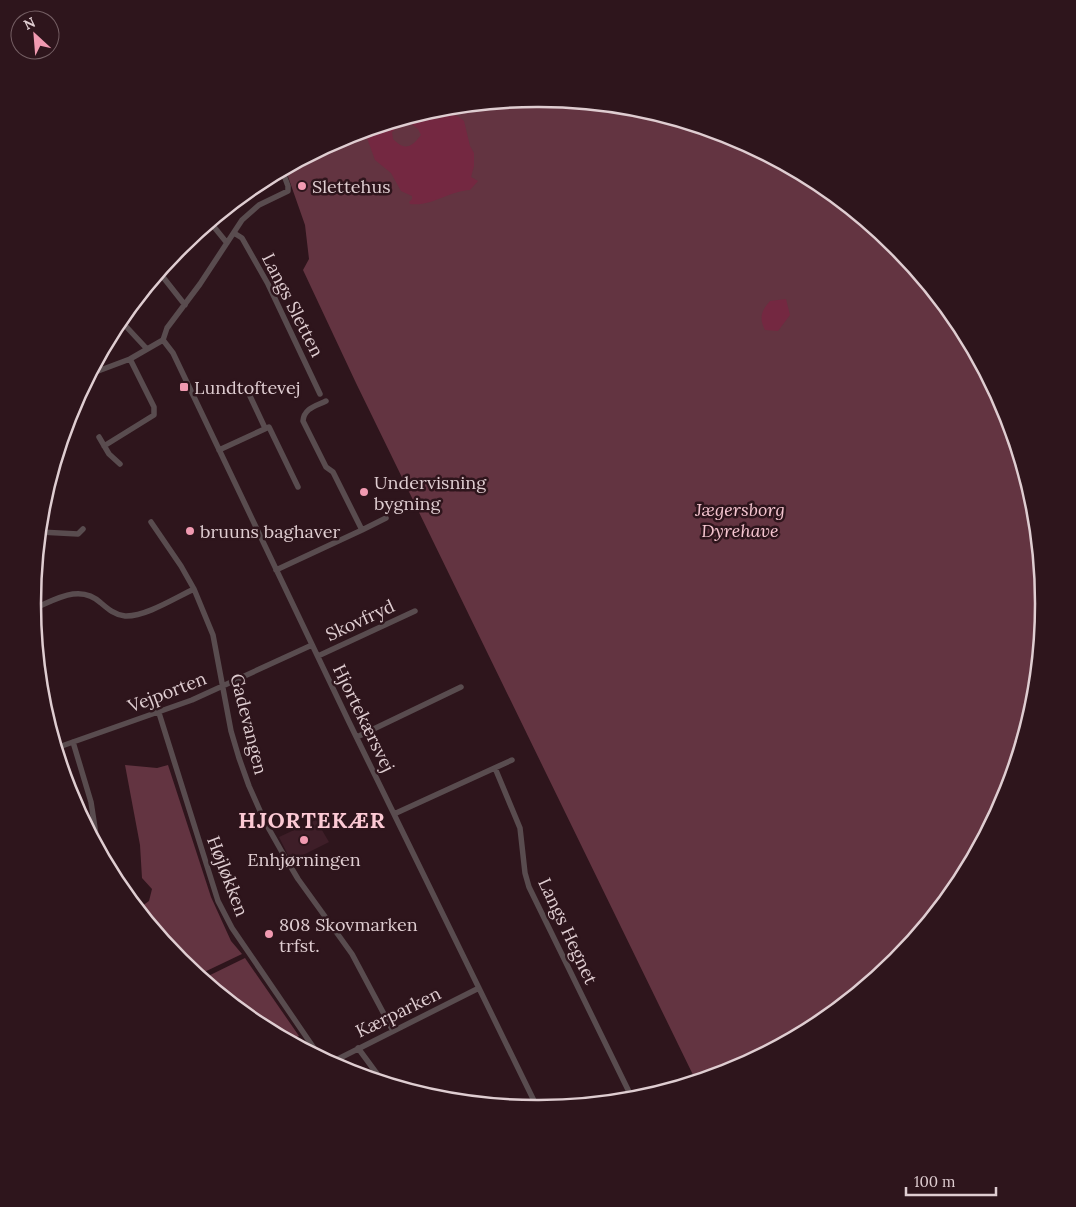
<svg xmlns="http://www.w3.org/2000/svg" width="1076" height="1207" font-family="Lora,serif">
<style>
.built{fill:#3e1e28}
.green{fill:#633441}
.water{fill:#742841;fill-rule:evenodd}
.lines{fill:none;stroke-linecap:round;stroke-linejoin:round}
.street{stroke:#594c4f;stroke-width:5.5}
.poi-dot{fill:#f19ab1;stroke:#2e151c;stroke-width:2}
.labels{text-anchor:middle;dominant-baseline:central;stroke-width:5;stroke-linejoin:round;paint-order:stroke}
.poi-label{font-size:18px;fill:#dfcdd1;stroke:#2e151c;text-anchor:start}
.street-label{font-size:18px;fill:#dfcdd1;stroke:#2e151c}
.park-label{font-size:18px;font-style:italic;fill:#f5c5d0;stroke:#2e151c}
.district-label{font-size:22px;font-weight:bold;letter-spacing:1px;fill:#fcc9d4;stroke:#2e151c}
.rim{fill:none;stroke:#dfcdd1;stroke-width:2.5}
</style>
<rect width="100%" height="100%" fill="#2e151c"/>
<path class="built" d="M316,820l13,22 -38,19 -12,-24z"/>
<path class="green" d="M538,98l99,10 95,29 87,46 77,63 62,77 47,87 29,95 9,99 -9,98 -29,95 -47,88 -63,76 -76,63 -88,47 -35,10 -340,-698 -53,-113 6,-11 -4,-34 -20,-57 60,-32 95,-28z
M125,765l32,3 11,-3 43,132 20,44 11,13 -44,21 -18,-14 -42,-52 11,-8 3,-12 -10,-11 -2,-33z
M245,958l54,78 -10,5 -32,-17 -55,-45z"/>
<path class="water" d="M424,112l13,7 15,-5 7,3 5,4 6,25 4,7v13l-3,11 7,4 -8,9c-22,1 -38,17 -60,14l-1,-2 3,-3v-3l-11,-5 -10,-18 -16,-13 -8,-22 -5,-7zM409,122l9,7 3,6c-10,13 -16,16 -28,4l-1,-7 10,-8z
M786,299l4,16 -12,16 -13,-1c-6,-12 -4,-19 5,-29z"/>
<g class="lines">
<path class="street" d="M210,222l17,21
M234,233l8,5 26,46 52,110
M159,272l26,33
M120,320l27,29
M163,340l10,13 176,369 189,387
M163,340l4,-12 33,-44 42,-64 17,-15 29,-14v-5l-6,-16
M90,374l40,-15 33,-19
M250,396l15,32
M99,437l10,17 11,10
M104,446l50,-31v-8l-24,-48
M219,450l50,-23 29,60
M151,522l30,44 13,23 19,46 18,96 8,27 10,28 16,36 17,30 16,27 54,75 41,77
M362,530l24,-12
M40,532l38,2 5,-5
M276,570l86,-40 -29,-58 -7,-5 -23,-46c1,-13 13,-15 23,-20
M33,609c22,-9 47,-26 68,-6 7,6 14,12 24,13 20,1 50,-18 69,-27
M318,656l97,-45
M159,713l59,188 14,27 88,129
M357,737l104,-50
M73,742l18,60 7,46
M56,748l136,-48 120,-55
M495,768l25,60 5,45 4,14 104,213
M394,814l118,-54
M358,1048l25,34
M330,1063l149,-75"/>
</g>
<g class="poi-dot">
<circle cx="302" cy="186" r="5"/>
<rect x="179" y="382" width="10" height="10" rx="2.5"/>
<circle cx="364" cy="492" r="5"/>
<circle cx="190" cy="531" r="5"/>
<circle cx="304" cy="840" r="5"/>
<circle cx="269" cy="934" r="5"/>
</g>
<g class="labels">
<g class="poi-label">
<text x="312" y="186">Slettehus</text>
<text x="194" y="387">Lundtoftevej</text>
<text x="374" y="482">Undervisning<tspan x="374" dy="21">bygning</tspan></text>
<text x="200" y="531">bruuns baghaver</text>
<text x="304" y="859" text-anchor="middle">Enhjørningen</text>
<text x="279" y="924">808 Skovmarken<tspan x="279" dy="21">trfst.</tspan></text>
</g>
<g class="street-label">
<text transform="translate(293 305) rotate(63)">Langs Sletten</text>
<text transform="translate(360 620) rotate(-25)">Skovfryd</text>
<text transform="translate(167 692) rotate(-21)">Vejporten</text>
<text transform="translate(364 718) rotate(64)">Hjortekærsvej</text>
<text transform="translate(249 724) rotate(76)">Gadevangen</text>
<text transform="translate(228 876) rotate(69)">Højløkken</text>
<text transform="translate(568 931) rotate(65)">Langs Hegnet</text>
<text transform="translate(398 1012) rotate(-26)">Kærparken</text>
</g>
<g class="park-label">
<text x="740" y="509">Jægersborg<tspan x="740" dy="21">Dyrehave</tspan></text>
</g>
<g class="district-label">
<text x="312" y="820">HJORTEKÆR</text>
</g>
</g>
<path d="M0 0H1076V1207H0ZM537 107H539A496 496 0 0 1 1035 603V604A496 496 0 0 1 539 1100H537A496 496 0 0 1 41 604V603A496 496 0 0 1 537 107Z" fill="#2e151c" fill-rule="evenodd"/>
<path class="rim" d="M537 107H539A496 496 0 0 1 1035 603V604A496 496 0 0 1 539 1100H537A496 496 0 0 1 41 604V603A496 496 0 0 1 537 107Z"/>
<g transform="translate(35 35) rotate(334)"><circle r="24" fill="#2e151c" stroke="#755f64"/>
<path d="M0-4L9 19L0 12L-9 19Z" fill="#f19ab1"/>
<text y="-8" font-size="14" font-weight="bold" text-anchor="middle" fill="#dfcdd1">N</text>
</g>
<path d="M906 1187v8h90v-8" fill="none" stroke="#dfcdd1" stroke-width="2.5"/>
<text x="914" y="1187" font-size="15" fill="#dfcdd1" stroke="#2e151c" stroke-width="4" paint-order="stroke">100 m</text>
</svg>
